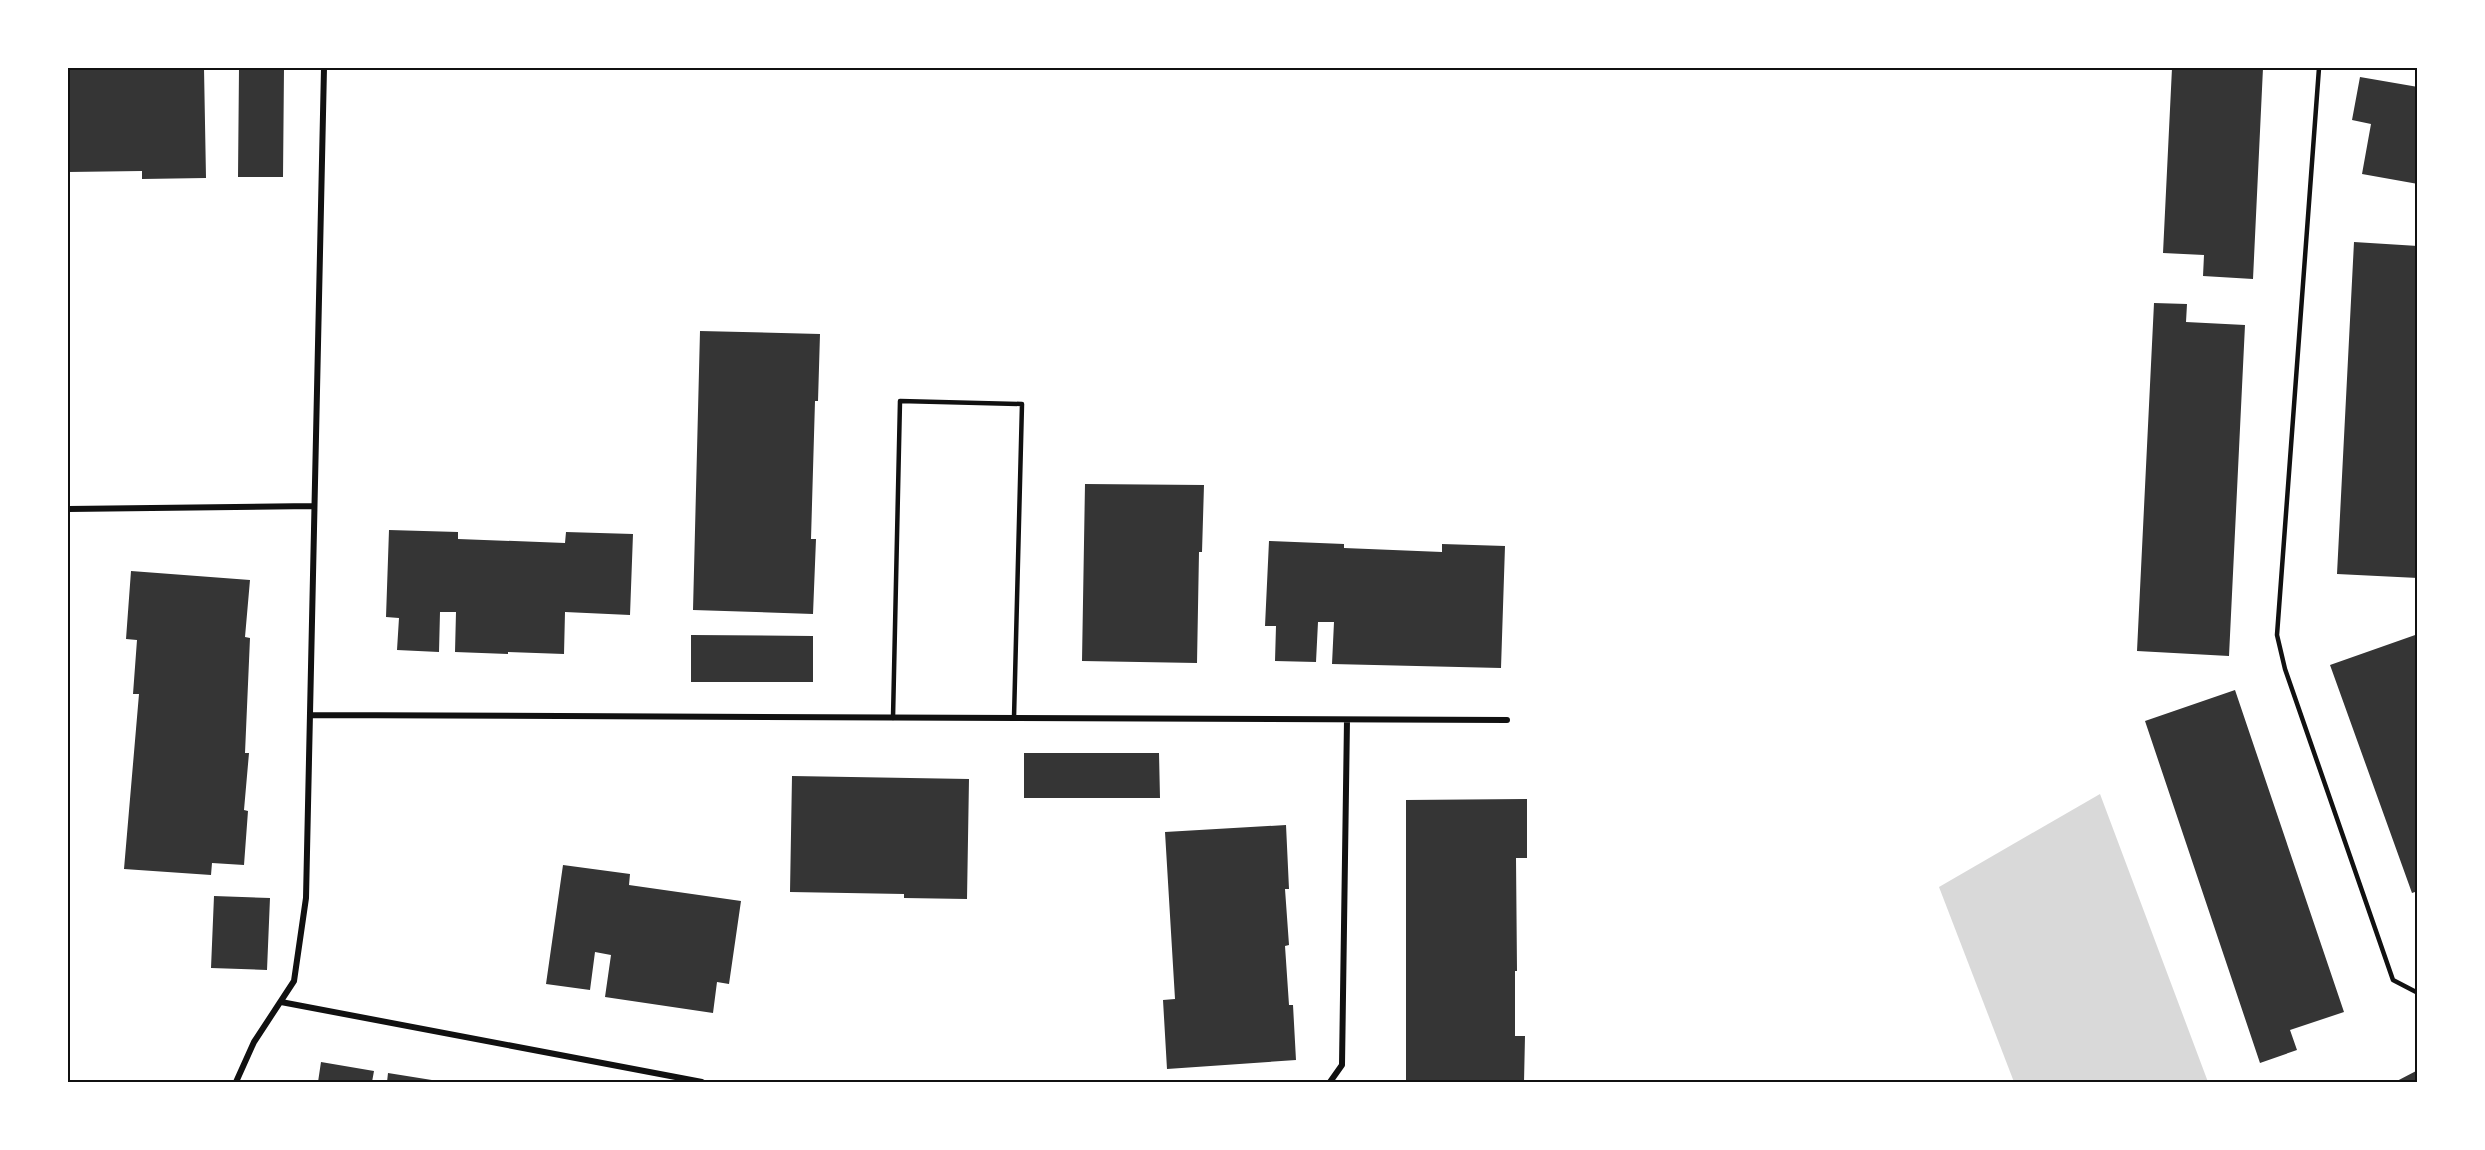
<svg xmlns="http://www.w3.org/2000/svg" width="2485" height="1150" font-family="Barlow,sans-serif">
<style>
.water{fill:#d9d9d9}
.building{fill:#353535}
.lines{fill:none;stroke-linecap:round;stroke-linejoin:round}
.service{stroke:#111;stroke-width:4.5}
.minor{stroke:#111;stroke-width:6}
.neatline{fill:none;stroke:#111;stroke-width:2}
</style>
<rect width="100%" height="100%" fill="#fff"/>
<path class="water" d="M2100,794l108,288h-194l-75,-195z"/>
<path class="building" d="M68,68h136l2,110 -64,1v-8l-74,1z
M239,68h45l-1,109h-45z
M2172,68h91l-10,211 -50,-3 1,-21 -41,-2z
M2360,77l58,10v97l-56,-10 9,-50 -19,-4z
M2354,242l64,4v332l-81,-4z
M2154,303l33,1 -1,18 59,3 -16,331 -92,-5z
M700,331l120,3 -2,67h-3l-4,138h5l-3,75 -120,-4z
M1085,484l119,1 -2,67h-3l-2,111 -115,-2z
M389,530l69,2v7l107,4 1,-11 67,2 -3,81 -65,-3 -1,42 -56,-2v2l-53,-2 1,-40h-16l-1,40 -42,-2 2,-32 -13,-1z
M1269,541l75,3v4l98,4v-8l63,2 -4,122 -169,-4 2,-42h-16l-2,40 -41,-1 1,-35h-11z
M131,571l119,9 -5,57 5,1 -5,115h4l-5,57 4,1 -4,54 -32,-2 -1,12 -87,-6 15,-175h-6l4,-54 -11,-1z
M2418,634v257l-6,2 -82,-228z
M691,635l122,1v46h-122z
M2235,690l109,322 -54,18 7,20 -37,13 -115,-342z
M1024,753h135l1,45h-136z
M792,776l177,3 -2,120 -63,-1v-4l-114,-2z
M1527,799v59h-11l1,113h-2v65h10l-1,46h-118v-282z
M1286,825l3,64h-4l4,56 -4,1 4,59h4l3,55 -129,9 -4,-69 12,-1 -10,-167z
M563,865l67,9 -1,11 112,16 -12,83 -12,-2 -4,31 -108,-16 6,-42 -16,-3 -5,38 -44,-6z
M214,896l56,2 -3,72 -56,-2z
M321,1062l53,9 -2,11h-54z
M2418,1070v12h-23z
M388,1073l50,8v1h-51z"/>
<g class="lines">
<path class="service" d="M2319,68l-42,567 8,34 108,311 25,13
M893,718l7,-317 122,3 -8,314"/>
<path class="minor" d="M68,509l246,-3
M310,715l1197,5
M281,1002l421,80
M236,1082l18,-40 40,-61 12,-83 18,-830
M1330,1082l12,-17 5,-345"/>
</g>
<rect width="2485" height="1150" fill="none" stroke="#ffffff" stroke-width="138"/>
<rect x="69" y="69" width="2347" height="1012" class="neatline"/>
</svg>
